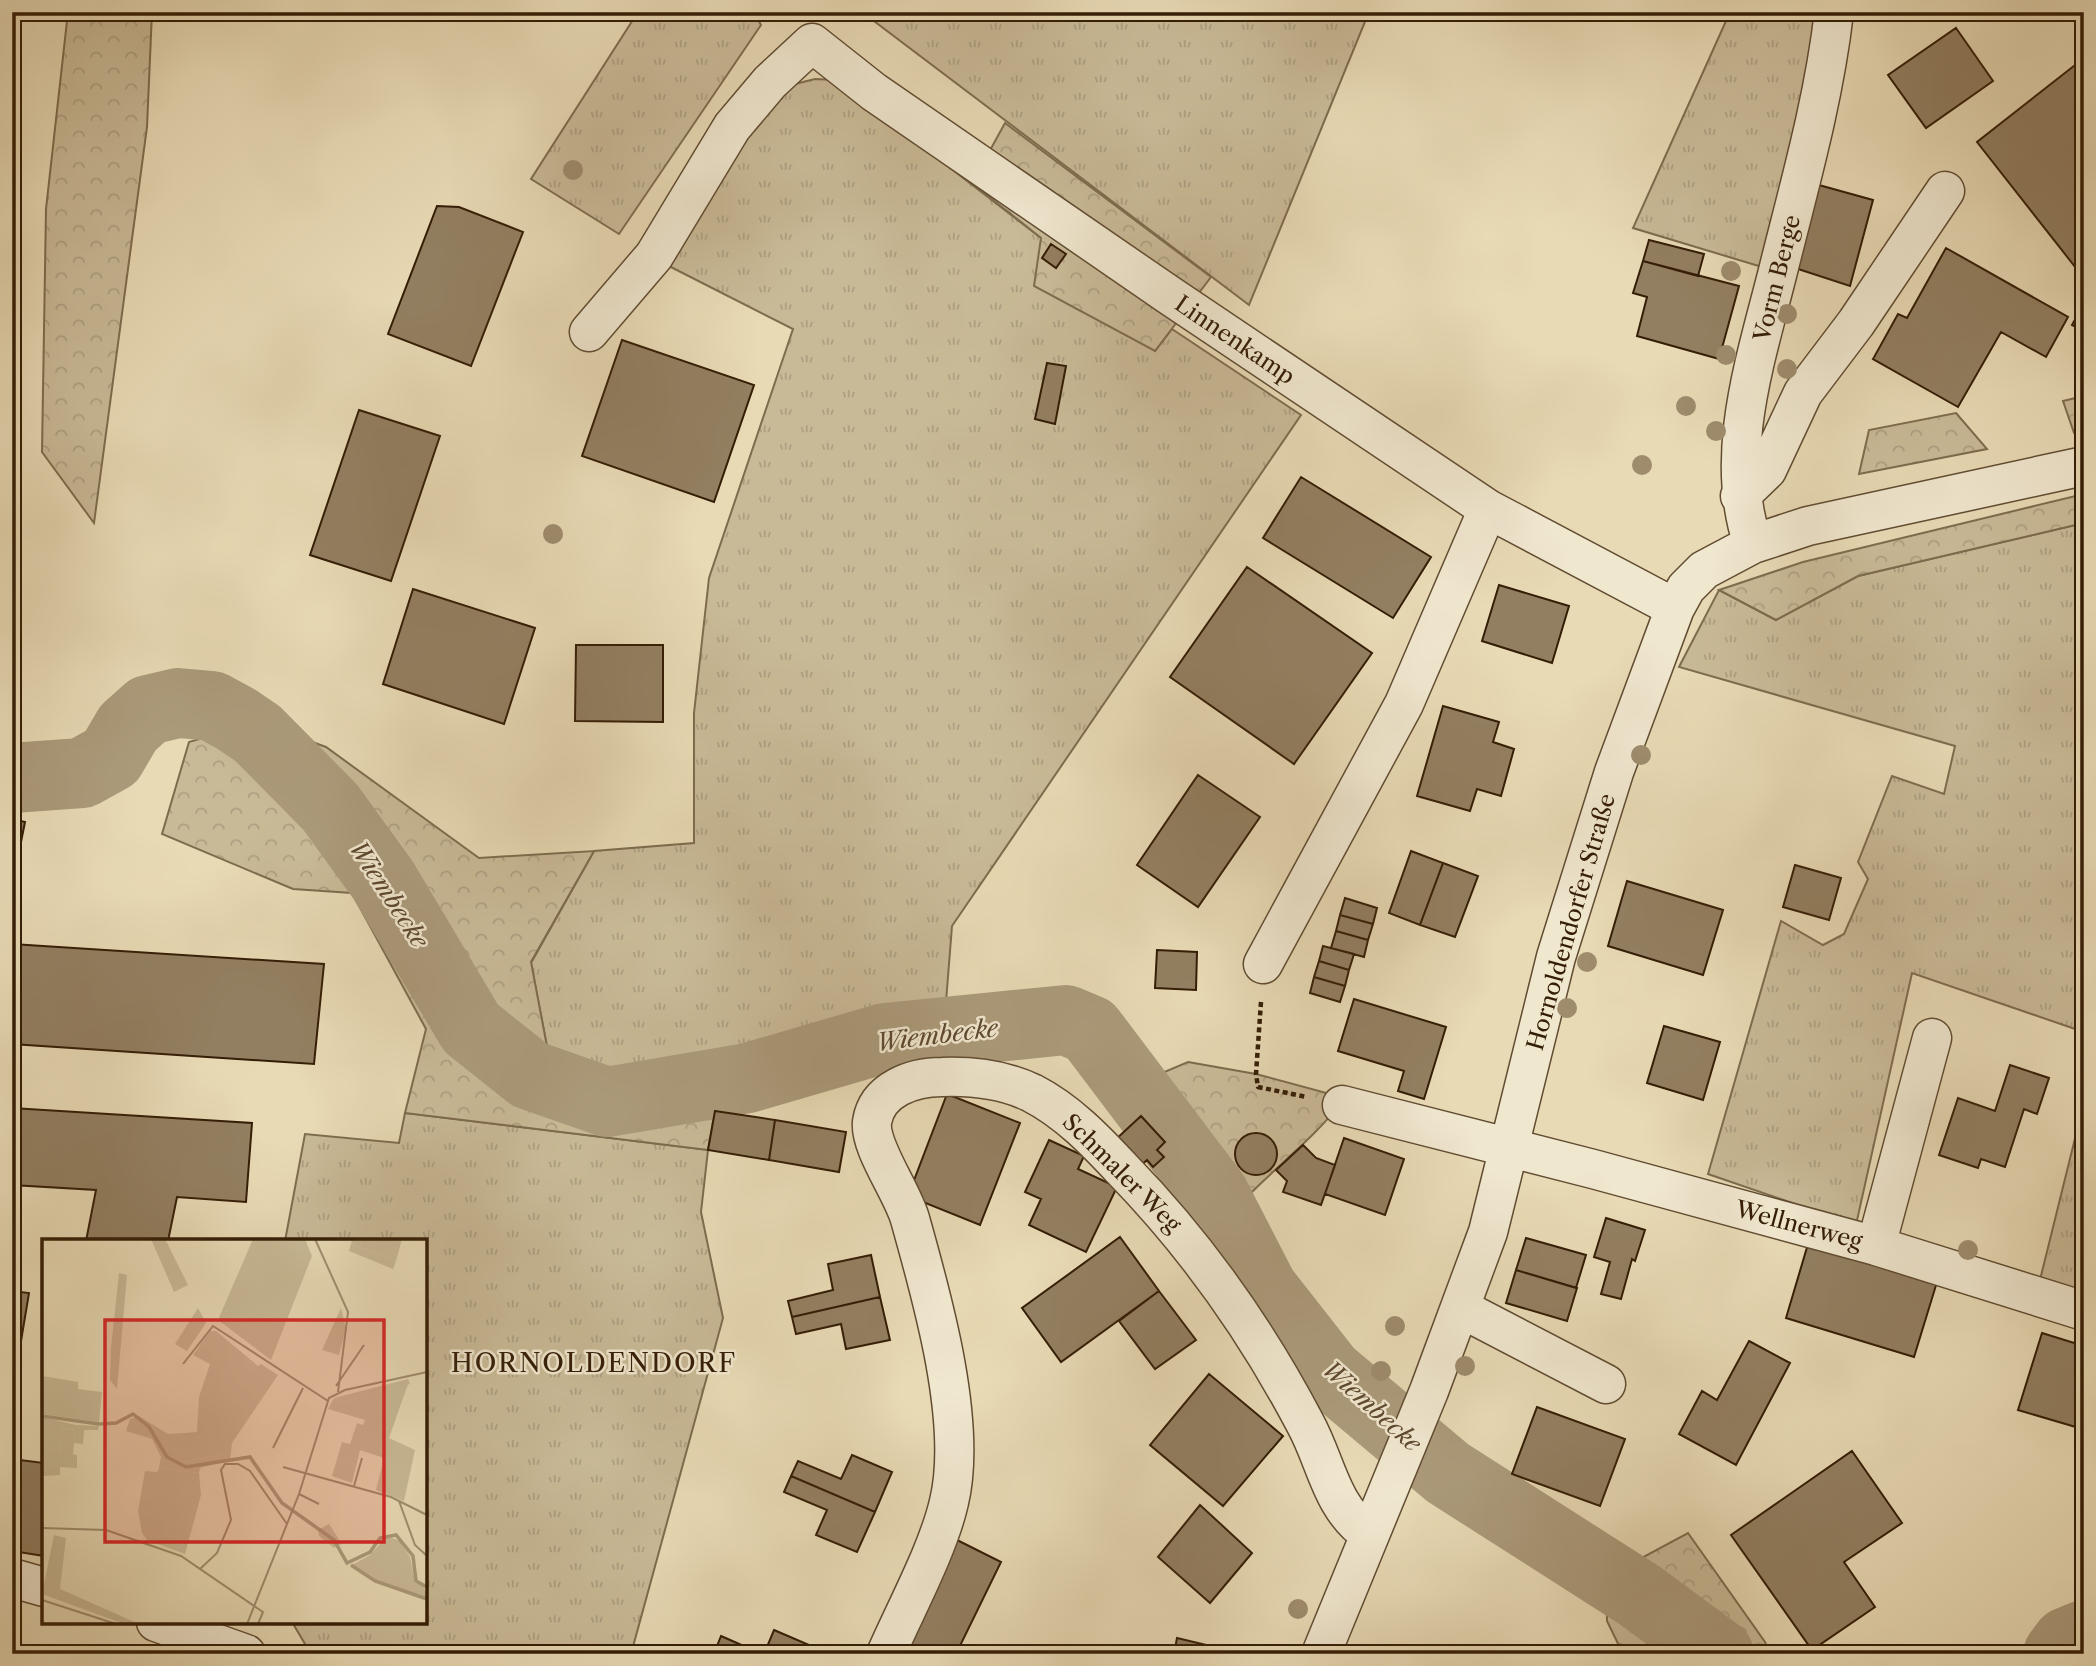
<svg xmlns="http://www.w3.org/2000/svg" width="2096" height="1666" font-family="'Libre Caslon Text',serif">
<style>
.grass{fill:url(#grass-tufts);stroke:#7e6c4e;stroke-width:2}
.forest{fill:url(#forest-crowns);stroke:#7e6c4e;stroke-width:2}
.lines{fill:none;stroke-linecap:round;stroke-linejoin:round}
.river{stroke:#ab9a7a;stroke-width:70}
.building{fill:#927f61;stroke:#341d06;stroke-width:2}
.minor-casing{stroke:#614c32;stroke-width:41}
.path{stroke:#341d06;stroke-width:4.5;stroke-dasharray:5 3.5;stroke-linecap:butt}
.minor{stroke:#f0e7cf;stroke-width:38}
.tree{fill:#9e8c6d}
.labels{text-anchor:middle;dominant-baseline:central;stroke-width:5;stroke-linejoin:round;paint-order:stroke}
.street-label{font-size:23px;fill:#341d06;stroke:#f0e7cf}
.water-label{font-size:24px;font-style:italic;fill:#5e492f;stroke:#f0e7cf}
.quarter-label{font-size:26px;letter-spacing:2px;fill:#341d06;stroke:#f0e7cf}
.inset-river{fill:none;stroke:#ab9a7a;stroke-width:3.5}
.inset-road{fill:none;stroke:#a08e6f;stroke-width:2}
.view{fill:#d62828;fill-opacity:0.15;stroke:#d62828;stroke-width:3.5}
.inset-edge{fill:none;stroke:#341d06;stroke-width:3.5}
</style>
<defs>
<pattern id="grass-tufts" width="24" height="20" patternUnits="userSpaceOnUse" patternTransform="scale(1.75)"><rect width="24" height="20" fill="#c9ba97"/><path d="M3 7l-1-3M5 7V3M7 7l1-3M15 17l-1-3M17 17v-4M19 17l1-3" fill="none" stroke="#ad9f81"/></pattern>
<pattern id="forest-crowns" width="20" height="18" patternUnits="userSpaceOnUse" patternTransform="scale(1.75)"><rect width="20" height="18" fill="#c9ba97"/><path d="M2 6a3 3 0 1 1 6 0M12 15a3 3 0 1 1 6 0" fill="none" stroke="#ad9f81"/></pattern>
</defs>
<rect width="100%" height="100%" fill="#e8dab5"/>
<filter id="stains"><feTurbulence type="fractalNoise" baseFrequency=".00286" numOctaves="4"/><feColorMatrix values="0 0 0 0 .2 0 0 0 0 .09 0 0 0 0 .02 0 0 0 .5 -.17"/></filter>
<radialGradient id="worn" r=".72"><stop offset=".6" stop-color="#630" stop-opacity="0"/><stop offset="1" stop-color="#630" stop-opacity=".3"/></radialGradient>
<path class="grass" d="M638,12h116l7,13 -142,209 -88,-55z
M862,12h507l-120,293z
M1730,12h86l-2,52 -52,203 -129,-39z
M815,79l21,1 205,158 114,113 17,-22 129,86 -349,511 -6,76 -307,73 -87,-2 -21,-110 63,-112 100,-8v-130l15,-135 84,-249 -130,-66 102,-161 22,-16z
M2084,523v509l-172,-59 -56,252 -148,-51 73,-253 42,24 21,-11 24,-55 -10,-17 34,-86 52,18 11,-48 -276,-79 40,-77 57,30 82,-44z
M2084,1102v194l-44,-16z
M405,1113l303,37 -7,62 22,106 -92,336h-320l-19,-32h133v-381h-140l20,-107 94,9z"/>
<path class="forest" d="M68,12h84l-5,115 -53,396 -52,-71 4,-243z
M1005,123l206,154 -56,74 -121,-65 7,-48 -69,-55z
M2084,396v36l-10,1 -11,-32z
M1956,413l31,36 -128,25 10,-44z
M2084,494v29l-226,53 -82,44 -57,-30 84,-28z
M257,722l69,25 153,111 115,-7 -63,111 21,111 87,2 307,-73 -6,47 -225,62 -7,39 -303,-37 21,-84 -74,-136 -59,-4 -131,-55 27,-92z
M1188,1062l68,12 89,24c-29,39 -70,69 -104,105l-59,-91 -20,-39z
M1688,1533l77,109 5,12h-147l-16,-33 -1,-44z"/>
<g class="lines">
<path class="river" d="M12,778l70,-5 29,-16 17,-29 20,-18 30,-7 34,3 24,13 22,15 72,73 53,73 88,148 59,47 77,27 141,-24 137,-40 181,-18 24,10 124,164 49,95 66,84 119,100 191,122 80,59
M2058,1654l9,-12 17,-7"/>
</g>
<path class="building" d="M1956,28l37,53 -67,47 -38,-53z
M2084,58v218l-1,1 -106,-135z
M1808,182l65,18 -23,86 -64,-21z
M437,206l22,1 64,25 -52,134 -83,-32z
M1649,240l55,14 -6,22 -55,-15z
M1051,244l15,10 -10,14 -14,-10z
M1946,248l122,69 -22,40 -45,-25 -43,75 -85,-48 25,-45 9,4z
M1643,261l96,25 -20,73 -82,-23 10,-39 -14,-4z
M2084,303v28l-12,-6z
M622,340l132,45 -40,117 -132,-46z
M1047,363l19,3 -11,58 -20,-5z
M359,410l81,26 -49,145 -81,-26z
M1301,477l130,80 -38,61 -130,-80z
M1247,567l125,86 -78,111 -124,-87z
M1499,585l70,21 -17,57 -70,-22z
M413,589l122,39 -31,96 -121,-40z
M576,645h87v77l-88,-1z
M1443,706l56,16 -6,20 21,7 -13,47 -24,-7 -7,22 -53,-15z
M1198,775l62,42 -62,90 -61,-42z
M12,819l13,3 -13,65z
M1411,851l32,12 -23,62 -31,-12z
M1443,863l35,13 -23,61 -35,-12z
M1795,865l46,13 -12,42 -46,-13z
M1627,881l96,29 -20,65 -95,-29z
M1345,898l32,10 -4,16 -33,-9z
M1340,915l33,9 -5,16 -32,-9z
M1336,931l32,9 -4,17 -33,-9z
M12,944l312,20 -10,100 -302,-20z
M1323,946l31,8 -5,16 -30,-9z
M1157,950l40,2 -1,38 -41,-2z
M1319,961l30,9 -4,16 -31,-9z
M1314,977l31,9 -5,16 -30,-9z
M1354,999l92,28 -22,72 -26,-8 6,-20 -66,-20z
M1664,1026l56,16 -17,58 -56,-17z
M2010,1065l39,13 -12,36 -13,-5 -19,58 -24,-8 -3,9 -39,-13 19,-57 37,13z
M947,1094l73,29 -40,102 -72,-29z
M12,1108l240,15 -6,79 -69,-5 -9,44h-82l10,-51 -84,-5z
M715,1111l60,9 -6,40 -61,-10z
M1141,1116l24,26 -8,8 7,7 -11,10 -6,-7 -9,8 -24,-27z
M775,1120l71,12 -7,40 -70,-12z
M1235 1154a21 21 0 1 1 42 0a21 21 0 1 1-42 0Z
M1344,1138l60,21 -19,56 -60,-21z
M1049,1140l35,16 -6,13 39,18 -31,65 -57,-27 12,-26 -16,-7z
M1303,1145l13,13 19,7 -14,40 -38,-13 4,-11 -11,-11z
M1606,1218l39,12 -10,31 -3,-2 -11,40 -20,-5 9,-32 -16,-5z
M1120,1237l39,54 -98,71 -39,-54z
M1526,1238l60,17 -10,33 -60,-18z
M1808,1244l129,38 -23,75 -128,-39z
M871,1255l9,42 -88,20 -4,-16 45,-11 -5,-26z
M1516,1270l61,18 -10,33 -61,-18z
M12,1291l17,2 -17,102z
M1159,1291l37,49 -41,29 -36,-48z
M880,1297l10,43 -44,9 -5,-25 -45,10 -4,-17z
M2042,1333l42,13v64l-5,18 -61,-18z
M1749,1341l41,22 -54,102 -57,-31 23,-43 15,9z
M1209,1374l74,62 -60,70 -73,-61z
M1537,1407l88,32 -25,67 -88,-32z
M1852,1451l50,72 -58,39 31,45 -63,43 -81,-115z
M852,1455l40,17 -17,40 -84,-36 7,-15 43,18z
M12,1459l31,4 1,-4v97l-32,-5z
M791,1476l84,36 -18,40 -41,-17 11,-25 -43,-18z
M1200,1505l52,48 -42,50 -52,-46z
M955,1539l46,23 -45,92h-58z
M774,1630l42,18 -3,6h-49z
M721,1636l41,18 -47,-3z
M1177,1638l67,16h-70z"/>
<g class="lines">
<defs>
<path id="minor" d="M589,332l65,-76 78,-129 38,-45 42,-39 62,49 295,203 319,214 187,99
M1740,496l27,-26 36,-77 53,-70 89,-132
M1753,544c-31,-89 4,-188 26,-277 21,-84 45,-168 55,-255
M1263,964l141,-260 84,-195
M1342,1105l251,64 283,77 208,65
M1876,1246l56,-208
M1460,1308l146,76
M12,1578l32,9
M156,1622l90,32
M886,1654c20,-46 52,-104 63,-152 19,-79 -17,-205 -39,-283 -8,-28 -41,-72 -38,-97 5,-33 41,-45 70,-45 30,-1 63,3 90,16 35,18 63,47 90,76 74,76 133,159 183,254 22,40 25,83 64,111
M1321,1654l108,-263 59,-159 68,-275 58,-185 61,-164 11,-20 18,-18 49,-26 55,-18 276,-60"/>
</defs>
<use href="#minor" class="minor-casing"/>
<path class="path" d="M1261,1002l-5,72 2,13 49,10"/>
<use href="#minor" class="minor"/>
</g>
<g class="tree">
<circle cx="573" cy="170" r="10"/>
<circle cx="1731" cy="271" r="10"/>
<circle cx="1787" cy="314" r="10"/>
<circle cx="1726" cy="355" r="10"/>
<circle cx="1787" cy="369" r="10"/>
<circle cx="1686" cy="406" r="10"/>
<circle cx="1716" cy="431" r="10"/>
<circle cx="1642" cy="465" r="10"/>
<circle cx="553" cy="534" r="10"/>
<circle cx="1641" cy="755" r="10"/>
<circle cx="1587" cy="962" r="10"/>
<circle cx="1567" cy="1008" r="10"/>
<circle cx="1968" cy="1250" r="10"/>
<circle cx="1395" cy="1326" r="10"/>
<circle cx="1465" cy="1366" r="10"/>
<circle cx="1381" cy="1371" r="10"/>
<circle cx="1298" cy="1609" r="10"/>
</g>
<g class="labels">
<g class="street-label">
<text transform="translate(1777 278) rotate(-76)">Vorm Berge</text>
<text transform="translate(1235 340) rotate(34)">Linnenkamp</text>
<text transform="translate(1571 922) rotate(-74)">Hornoldendorfer Straße</text>
<text transform="translate(1122 1173) rotate(45)">Schmaler Weg</text>
<text transform="translate(1799 1225) rotate(15)">Wellnerweg</text>
</g>
<g class="water-label">
<text transform="translate(389 894) rotate(57)">Wiembecke</text>
<text transform="translate(937 1035) rotate(-7)">Wiembecke</text>
<text transform="translate(1372 1406) rotate(42)">Wiembecke</text>
</g>
<g class="quarter-label">
<text x="594" y="1363">HORNOLDENDORF</text>
</g>
</g>
<g transform="translate(42 1239)">
<rect width="385" height="385" fill="#e8dab5"/>
<path d="M109,0h14l23,46 -14,7zM211,0h52l7,17 -41,104 -53,-40zM310,0h50l-6,22 -45,-17zM156,69l8,15 -19,28 -12,-7zM299,69l5,20 -7,27 -17,-5zM168,92h6l42,35 3,-2 17,11 -46,68 -1,10 -53,10 -3,-15 9,-15 13,-1 2,-35 11,-33 -17,-9zM0,137l36,6v7l24,3 -3,30 -57,-8zM366,145l-19,54 26,12 -11,51 -28,-11 8,-32 -24,-8 -8,33 -20,-7 10,-34 8,2 7,-21 6,2 2,-5 -37,-11 6,-11 7,4zM21,183l13,3 23,1 -1,4h-14l-1,14 -9,-1 1,-13 -13,-2zM117,229l40,5 2,22 -16,59 -38,-14 -5,-7 -4,-22 7,-40 12,1zM345,297l13,5 10,16 5,26 8,1 4,13 -51,-16 -24,-16 18,-10z" fill="#c9ba97"/>
<path d="M77,34l8,2 -10,114 -7,-9 1,-32zM366,140l2,5 -69,18 -7,-4zM97,177l29,18 16,-1 -9,15 3,15 53,-10 -1,7 -30,8 -1,5 -40,-5 2,-11 -9,-18 -26,-8 4,-12zM0,178l21,5 -3,31 17,2v13l-17,-1v8l-18,1zM287,285l13,20 -8,4 -15,-12 -1,-6zM12,296l12,3 -6,51 79,35h-15l-82,-30z" fill="#c9ba97"/>
<path d="M309,5l45,17 -3,8 -44,-18zM20,189l13,2 -2,25 -13,-1z" fill="#c9ba97"/>
<path class="inset-river" d="M0,177l57,8 17,-1 17,-9 16,13 18,30 19,10 64,-10 32,46 52,37 13,23 23,-11 10,-14 16,-3 17,21 3,25 11,6M309,326l24,16 52,18"/>
<path class="inset-road" d="M273,0l33,73 -10,80M141,125l30,-38 115,75M294,147l28,-41M231,209l30,-60M241,228l108,30 36,18M312,247l8,-28M257,255l20,10M357,262l16,44 12,11M0,289l64,2 75,26 82,56 -5,12M158,330l17,-16 14,-33 -10,-50 4,-6h13l12,7 37,53M0,361l74,24M205,385l52,-130 30,-96 16,-8 82,-18"/>
<path class="view" d="M63,81h279v222h-279z"/>
<rect width="385" height="385" class="inset-edge"/>
</g>
<rect width="2096" height="1666" fill="none" stroke="#e8dab5" stroke-width="42"/>
<rect x="14" y="14" width="2068" height="1638" fill="none" stroke="#341d06" stroke-width="3.5"/>
<rect x="21" y="21" width="2054" height="1624" fill="none" stroke="#341d06" stroke-width="2"/>
<rect width="100%" height="100%" filter="url(#stains)"/>
<rect width="100%" height="100%" fill="url(#worn)"/>
</svg>
